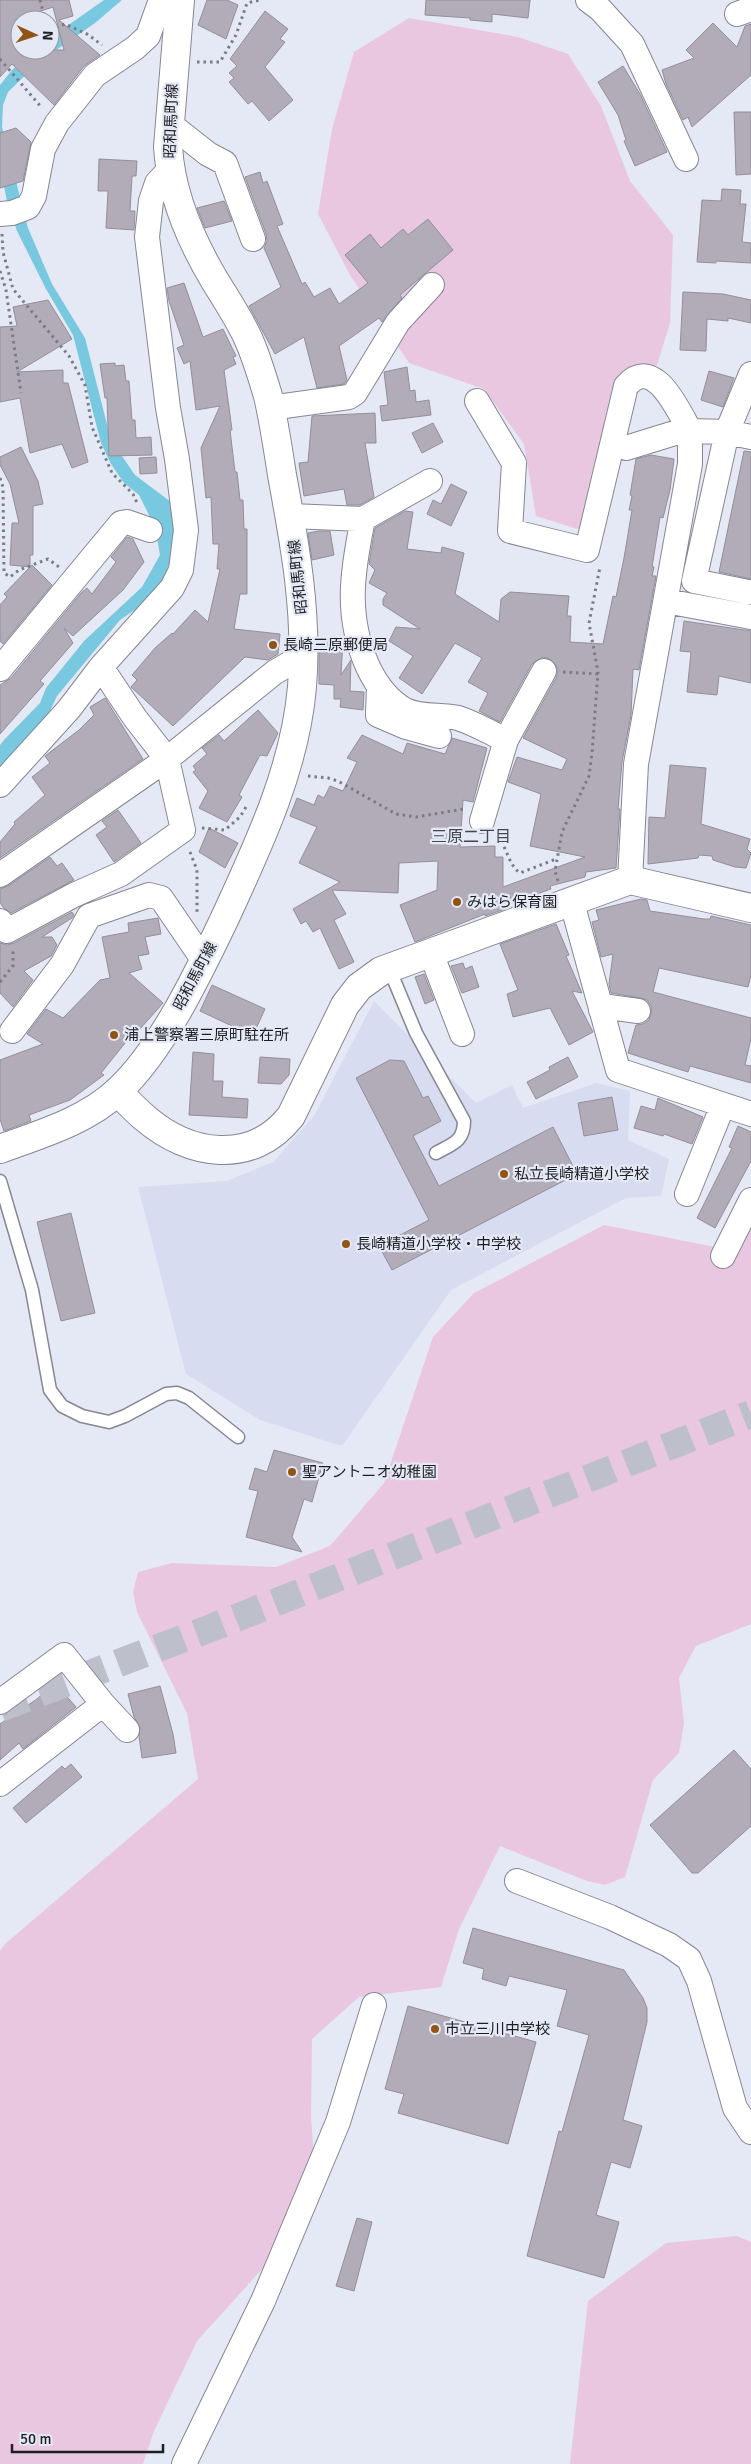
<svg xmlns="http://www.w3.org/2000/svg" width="751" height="2464" font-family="Signika,'Noto Sans JP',sans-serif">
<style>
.built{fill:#d7dcf0}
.green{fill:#eac7e1}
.water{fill:#78c9e0}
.building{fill:#b1acb8;stroke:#938e9a;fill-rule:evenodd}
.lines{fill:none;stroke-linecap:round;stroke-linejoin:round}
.motorway-tunnel{stroke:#bdc0cb;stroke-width:28;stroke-dasharray:28 14;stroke-linecap:butt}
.service-casing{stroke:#858793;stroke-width:15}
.minor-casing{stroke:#858793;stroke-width:26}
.tertiary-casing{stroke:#858793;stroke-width:30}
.secondary-casing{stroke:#858793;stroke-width:30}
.path{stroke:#7a7c84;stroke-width:3;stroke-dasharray:2.5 4;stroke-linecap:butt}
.service{stroke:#fff;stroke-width:12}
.minor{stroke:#fff;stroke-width:24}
.tertiary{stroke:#fff;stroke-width:28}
.secondary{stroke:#fff;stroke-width:28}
.poi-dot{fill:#905415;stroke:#e5e8f5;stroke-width:2}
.labels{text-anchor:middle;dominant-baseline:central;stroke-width:4.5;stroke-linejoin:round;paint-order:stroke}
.street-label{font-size:15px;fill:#1e1f23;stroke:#e5e8f5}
.poi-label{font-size:15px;fill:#1e1f23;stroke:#e5e8f5;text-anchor:start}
.neighbourhood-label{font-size:16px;fill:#444650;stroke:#e5e8f5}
</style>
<rect width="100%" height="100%" fill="#e5e8f5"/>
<path class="built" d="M374,1001l102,102 36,-18 11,23 73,-25 34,8 -2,49 41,19 -8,37 -35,2 -175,92 -109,156 -82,-26 -74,-46 -48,-187 89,-6 46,-19 41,-46z"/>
<path class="green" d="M409,18l109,19 50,17 33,52 29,75 43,54 -3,88 -13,42 -38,9 -35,157 -48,-15 -12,-72 -40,-55 -75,-26 -59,-88 -32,-61 14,-85 22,-77z
M751,1219v405l-55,22 -17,32 5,45 -5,30 -26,27 -28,97 -20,8 -18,-4 -87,-35 -41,83 -18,58 -82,10 -47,42 -1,78 6,82 -53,68 -67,74 -43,90 -11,33h-143v-513l5,-7 193,-165 -11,-66 -50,-101 -4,-20 5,-20 34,-9 104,4 54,-21 54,-63 49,-146 41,-44 130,-68 111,22z
M737,2236l14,6v222h-181l18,-163 78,-58z"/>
<path class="water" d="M104,0h18l-27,23 -56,39 -31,30 -5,13 -1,22 26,101 24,56 33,54 26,102 24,35 36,27 4,39 -8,30 -12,25 -35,24 -63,76 -8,17 -49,54v-22l4,-5 36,-37 6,-15 38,-47 58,-54 18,-32 -5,-28 -16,-32 -15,-12 -13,-19 -10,-21 -28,-108 -27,-46 -29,-58 -10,-30 -7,-33v-83l12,-15 19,-17 19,-3v-12z"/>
<path class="building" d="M0,0h69l4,16 -14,4 41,35 -16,11 -30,39 -42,-41 -12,13zM53,7l11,43h-44v-32z
M207,0h20l11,5 -12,34 -28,-14z
M426,0h104l-2,18 -36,-4v8l-22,-2v-2l-45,-3z
M265,11l23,18 -8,10 5,3 -20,25 28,33 -24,21 -17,-20 -4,3 -19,-22 5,-4 -5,-5 8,-7 -7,-7z
M713,23l24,24 8,-21 6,-2v51l-59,52 -4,-10 -5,3 -17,-36 -4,-14 32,-12 -8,-8z
M623,66l17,28 27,58 -32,14 -11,-25 2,-1 -8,-25 -20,-33z
M734,112h17v62l-15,1z
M16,128l15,14 -8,39 -23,7v-55z
M99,159l38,2 -1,15h-4l-2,35h5l-1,19 -28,-2 2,-37h-10z
M260,172l3,11 4,-2 16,43 -6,2 25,58 3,-2 9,15 16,-9 9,16 29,-21 -23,-28 25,-21 11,14 22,-19 5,6 20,-16 25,31 -53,45 2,3 -20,24 -3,-4 -40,28 8,34 -3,4 -27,4 -13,-51 -29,17 -26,-48 32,-19 -17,-39 3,-7 -1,-7 -21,-57z
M722,189l19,1 -1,14h6l-4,38 9,1v20l-35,-2v2l-19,-1 5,-62 19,1z
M224,201l8,20 -27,7 -8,-20z
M184,283l19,54 20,-8 13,27 -3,1 3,7 -12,6 8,60h-2l5,42h2l3,28h3l1,29h3v65h-7l-6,35 46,5 -2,20 -10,6 -23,-3 -72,69 -42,-39 6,-7 -5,-5 23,-27 17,-15 1,1 22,-24 13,12 12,-53h-3l2,-25h-6l-2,-47 -5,1 -5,-50 19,-42 -24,4 -6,-49 -6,3 -7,-16 7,-3 -15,-44 -2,-13z
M683,292l40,2 28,6v23l-23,-5v3l-21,-2 -1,32 -26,-1z
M48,300l24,39 -55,33 46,-2v13h5l20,79 -16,6 -10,-24 -32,9 -10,-55 -20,4v-75l17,-1 -4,-19z
M115,363v3l9,-1 2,16h3l3,39h3l1,18 15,-1 1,18 -43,1 -2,-58h-2l-5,-34z
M407,367l3,24 5,-1 1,12 13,-2 2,15 -49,6 -2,-15 8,-1 -4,-33z
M709,371l25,7 -11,29 -22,-7z
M375,413l1,30h-11l9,54 -14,8h-13l-3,-16 -40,7 -5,-33 9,-1 4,-46z
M433,423l10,19 -21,11 -10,-20z
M21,447l17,34 5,23 -10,2v49h-3v12l2,-2 20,20 -49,59 -3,-3v-36l7,-8 -3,-3 26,-27 -20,-2 2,-42h7l-9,-39 -10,-19v-8z
M744,451l7,1v127l-32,-7z
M651,455l23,4 -4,31 -7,28 -3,-1 -8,50h2l-2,9h4l-17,94 -6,-1 -2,46 -9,47 -4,47h2l-4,59 -30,4 -1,5 -35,9 1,3 -47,17 1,3 -20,7v-2l-70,28 -15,-37 37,-15 1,-29 -39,2 -1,30 -66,-3 14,24 -12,6 20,42 -15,7 -19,-41 -7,4 -7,-11 -5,3 -8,-15 47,-27 -41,-19 18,-36 -27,-11 7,-18 17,7 4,-10 6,3 6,-12 13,5 14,-29 -10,-4 15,-23 41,19 4,-11 38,11 7,-16 35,10 -14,54 -10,-2 -3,47 35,-1v11h8v30l82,-30 -55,-11 11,-52 -33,-12 9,-25 45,13 5,-11 -44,-21 33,-60 2,-8 -3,-6 -5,-5 -7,-2 -11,7 -32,58 -21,-11 9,-18 -20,-11 14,-24 -27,-15 -33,51 -23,-16 14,-22 -24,-15 7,-14 24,2 -37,-24v-6l4,-6 -18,-10 6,-13 -6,-6 6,-36 30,-17 8,1 -6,37 34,4 1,-6 22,6 -9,41 44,28 2,-23 9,-7 59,4 -2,20h4l-1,26 33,2 10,-48 3,1 8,-39 8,-48h-3l3,-14 -2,-1 6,-36z
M156,457l1,16 -17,1 -1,-16z
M451,484l16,8 -16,34 -24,-12 6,-14 8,4z
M319,531h11l4,24 -22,5 -4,-27z
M127,537l6,2 11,23 -21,28 -50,46 -9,-8 9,15 -33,38 4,3 -44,50v-49l11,-7 70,-85 6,-5 5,6 24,-32 -5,-5z
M684,621l67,10v52l-32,-7 -2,19 -30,-3 4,-40 -11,-1z
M319,638l24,1 -2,36 10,-15 -1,31 14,1 -1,18 -23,-3 1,-8h-7v-14l-15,-1z
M105,698l38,61 -143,99v-16l15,-18 -1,-2 31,-27 -13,-18 18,-14 -5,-7 34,-26 15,-15 -4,-8z
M258,710l20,23 -11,23 -7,-1 -21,40 3,2 -15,25 -28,-14 9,-17 -15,-19 3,-2 -3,-4 14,-12 -5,-6 17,-13 5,6z
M670,765l36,3 -5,56 49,15 -3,10 4,4 -5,15 -11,-1 -22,-7 -1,-4 -13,-1 -1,3 -50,6 1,-47 16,1z
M118,810l23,33 -27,19 -18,-27 11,-8 -5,-6z
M209,828l29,15 -13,25 -26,-16z
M50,857l7,9 5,-3 12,17 -63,33 -7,-5 -4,-5v-14l8,-3z
M641,899l6,1 3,11 54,8h6l1,-3 40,9v50l-3,12 -89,-19 -6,24 98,26v20l-6,27 6,1v17l-61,-17 -2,6 -60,-19 8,-28 7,-1 6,-4 2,-7v-7l-4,-6 -7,-2 -29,-5 -2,-9 4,-30 -12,3 -9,-35 7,-2 -3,-10z
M72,912l2,3 -2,3 -30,19h10l5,8 -6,11 -27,15 9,9 -20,27 -13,-14v-50l7,2 7,-2z
M158,918l3,16 -16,3 4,17 -11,2 4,13 -13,4 34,30 -23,26 -2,-2 -37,46 3,2 -34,25 -41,15 2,6 -27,10 -4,-12v-59l43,-16 -16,-10 19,-25 17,9 37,-38 10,-2 -8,-41 27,-5 -1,-9z
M556,924l13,31 -3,1 16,37 -10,-2 21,41 -24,13 -19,-37 -37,9 -6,-23 11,-4 -18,-46z
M463,963l2,6 7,-3 7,21 -17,6 -11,-27z
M424,974l10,26 -9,4 -10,-27z
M212,985l53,24 -11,24h-7l-47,-22z
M193,1052l21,2 -1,27h10l-1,16 26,2 -1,19 -58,-3z
M260,1057l30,2 -1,16 -8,9 -23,-1z
M568,1057l10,20 -42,22 -9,-17 23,-12 -1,-3z
M390,1060l14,1 19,37 5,-2 13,25 -28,15 26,50 114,-59 24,47 -185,96 -13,-24 50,-26 -73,-142z
M612,1097l6,33 -34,6 -6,-33z
M658,1098l45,19 -11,27 -28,-10 -1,2 -29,-8 7,-22 14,4z
M738,1126l13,6v29l-36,67 -18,-10 35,-70 -3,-1z
M71,1213l24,100 -34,8 -24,-99z
M274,1450l49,13 -11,39 -8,-3 -12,38 10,15 -56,-15 12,-46 -9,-2 6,-21 12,4z
M55,1683l21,24 -53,42 -4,-6 -19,17v-36l37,-25z
M160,1686l13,48 3,19 -34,5 -3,-22 1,-9 -6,-10 -6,-23z
M734,1750l17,19v57l-53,47h-6l-42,-48z
M71,1764l11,13 -56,46 -13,-15 49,-42 3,3z
M473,1928l151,42 19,28 4,10v14l-24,98 19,6 -12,42 -19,-6 -15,53 23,7 -15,56 -77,-22 32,-125 3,1 27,-97 -32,-9 10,-36 -58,-14 -3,10 -24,-7 2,-10 -21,-6z
M408,2006l128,36 -28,102 -110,-31 6,-19 -19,-5z
M357,2218l15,4 -18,69 -18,-5z"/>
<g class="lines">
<path class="motorway-tunnel" d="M0,1708l211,-80 540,-214"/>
<defs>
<path id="service" d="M389,968l27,65 48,88c0,21 -12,23 -28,32
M0,1181l32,109 18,100 12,16 20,10 27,6 16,-6 41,-22 11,-1 12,5 49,39"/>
<path id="minor" d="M588,0l12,9 32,35 54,115
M737,14l14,-5
M171,125l37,29 17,9 28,76
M0,214l12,-1 16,-6 6,-11 9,-47 14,-26 38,-48 40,-27 13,-12 13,-36
M477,401l37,62 -4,68 77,19 39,-164c28,-33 53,26 64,45l-12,1 -52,16
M270,408l79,-11 6,-4 43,-71 34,-37
M430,481l-67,38c-11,53 -18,98 5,148 8,17 21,34 37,43 16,8 36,4 53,8 16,5 33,15 48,22
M290,516l73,3
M748,592l-54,-11 33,-149 24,-58
M666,601l85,16
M0,669l121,-146 6,-1 23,8
M379,686l-1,29 28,12 33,9
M0,785l69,-76 32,-42 71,-79 9,-18 5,-40 -9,-71 -9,-51 -21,-171 4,-36 6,-18 13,-14
M482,821l24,-81 38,-69
M0,875l167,-116 108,-87 28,-16
M630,880l6,-116 54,-300v-33l37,1 24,5
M572,903l46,167 133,44
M0,921l7,10 67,-36 47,-21 62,-44 -16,-71 -32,-41 -34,-51
M431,953l31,81
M601,1010l8,-3 29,4
M12,1031l50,-66 27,-49 60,-21 12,3 43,63
M687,1194l36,-89
M723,1256l28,-56
M0,1702l64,-47 39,49 -103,80
M103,1704l24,26
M517,1881l93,36 59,28 20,14 10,22 36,127 16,24
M184,2464l79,-163 75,-179 36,-117"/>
<path id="tertiary" d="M117,1092c10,8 18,18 28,26 44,38 107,48 146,-2l54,-111 14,-18 22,-16 249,-91 121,28"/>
<path id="secondary" d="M0,1149c41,-15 86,-28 118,-58 44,-41 80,-117 106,-171 34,-74 71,-151 78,-233 6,-72 -7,-142 -20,-212 -4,-26 -8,-53 -14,-79 -6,-20 -12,-41 -21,-60 -9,-19 -21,-37 -32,-55 -24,-40 -44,-87 -47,-134l12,-147"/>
</defs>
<use href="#service" class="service-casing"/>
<use href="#minor" class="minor-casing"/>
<use href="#tertiary" class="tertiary-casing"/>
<use href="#secondary" class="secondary-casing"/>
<path class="path" d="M40,0l5,20
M50,30l15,-6 22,10 15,11
M0,59l42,49
M197,62h23l16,-27 11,-32 13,-3
M2,234l1,18 10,37 56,67 16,29 7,42 20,46 21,21 4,9
M0,271l6,19 15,103
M0,478l3,9 1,86 6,4 9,-7 29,-11 11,8
M563,672l35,2
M308,776l20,2 10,3 58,33 20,3 48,-8
M202,828l23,2 15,-13 6,-10
M497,836c10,10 11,29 23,37l36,-14
M190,852l7,18v42
M558,881l-3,-10 7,-39 27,-56 3,-23 6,-81 -9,-49 11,-56
M0,982l13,-16v-16"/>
<use href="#service" class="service"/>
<use href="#minor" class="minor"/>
<use href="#tertiary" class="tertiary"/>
<use href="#secondary" class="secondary"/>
</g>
<g class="poi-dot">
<circle cx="273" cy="645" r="5"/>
<circle cx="457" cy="902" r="5"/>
<circle cx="114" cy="1035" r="5"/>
<circle cx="504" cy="1174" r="5"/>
<circle cx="346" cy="1244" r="5"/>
<circle cx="292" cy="1472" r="5"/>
<circle cx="435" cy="2029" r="5"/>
</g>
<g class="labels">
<g class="street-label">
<text transform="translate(171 121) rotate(-88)">昭和馬町線</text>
<text transform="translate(298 577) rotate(-96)">昭和馬町線</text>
<text transform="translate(195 976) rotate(-62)">昭和馬町線</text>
</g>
<g class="poi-label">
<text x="283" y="645">長崎三原郵便局</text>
<text x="467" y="902">みはら保育園</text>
<text x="124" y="1035">浦上警察署三原町駐在所</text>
<text x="514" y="1174">私立長崎精道小学校</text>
<text x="356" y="1244">長崎精道小学校・中学校</text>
<text x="302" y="1472">聖アントニオ幼稚園</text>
<text x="445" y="2029">市立三川中学校</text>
</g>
<g class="neighbourhood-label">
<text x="471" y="837">三原二丁目</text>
</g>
</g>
<g transform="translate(35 35) rotate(93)"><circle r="24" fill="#e5e8f5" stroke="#9598a1"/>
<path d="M0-4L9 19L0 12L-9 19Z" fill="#905415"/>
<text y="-8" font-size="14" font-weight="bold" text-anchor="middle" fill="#1e1f23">N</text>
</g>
<path d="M12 2444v8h151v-8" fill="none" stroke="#1e1f23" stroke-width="2.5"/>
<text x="20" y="2444" font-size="15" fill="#1e1f23" stroke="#e5e8f5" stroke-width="4" paint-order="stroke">50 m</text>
</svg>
